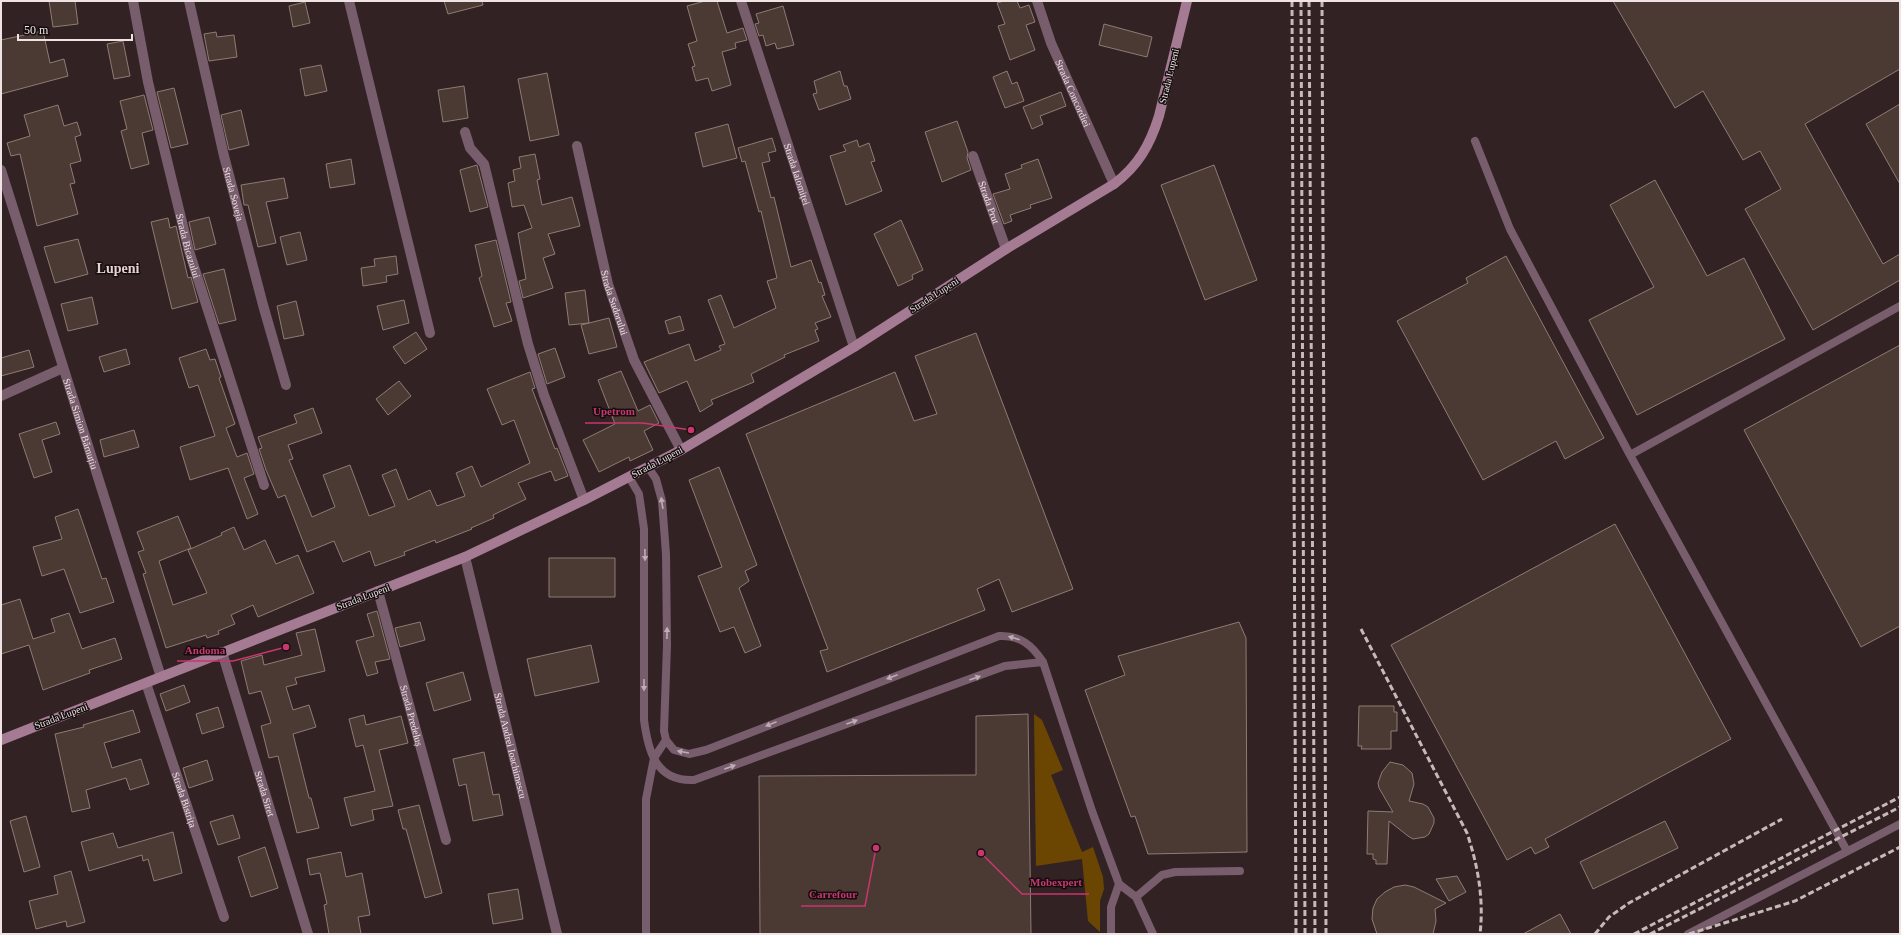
<svg xmlns="http://www.w3.org/2000/svg" width="1901" height="935" font-family="'Times New Roman',serif">
<style>
.green{fill:#6b4602}
.building{fill:#4b3a33;stroke:#8e7b74}
.lines{fill:none;stroke-linecap:round;stroke-linejoin:round}
.lane{stroke:#785d6d;stroke-width:8}
.street{stroke:#785d6d;stroke-width:10}
.secondary{stroke:#a57b94;stroke-width:10}
.rail{stroke:#c6b9ba;stroke-width:3;stroke-dasharray:6 3;stroke-linecap:butt}
.oneway{fill:#bfadb4}
.labels{text-anchor:middle;dominant-baseline:central;stroke-width:3;stroke-linejoin:round;paint-order:stroke}
.street-label{font-size:10px;fill:#efe3e4;stroke:#150e0e}
.district-label{font-size:14px;font-weight:bold;fill:#e8d1d2;stroke:#150e0e}
.leader{fill:none;stroke:#c93670;stroke-width:1.5}
.callout-dot{fill:#c93670;stroke:#150e0e;stroke-width:1.5}
.callout-label{font-size:11px;text-anchor:middle;font-weight:bold;fill:#c93670;stroke:#150e0e;stroke-width:3;stroke-linejoin:round;paint-order:stroke}
</style>
<rect width="100%" height="100%" fill="#332223"/>
<path class="green" d="M1034,714l8,6 21,50 -12,5 31,77 11,-5 10,30 1,12 -4,12v31l-12,-11 -6,-62 -46,7z"/>
<path class="building" d="M49,1h26l3,23 -25,3z
M444,1h38l1,4 -35,9z
M705,1h12l10,32 16,-5 4,12 -12,3 1,5 -14,4 9,33 -19,6 -4,-13 -12,3 -4,-14 3,-1 -7,-22 9,-3 -10,-35z
M1004,1h13l3,7 9,-3 6,17 -9,3 9,25 -25,10 -12,-34 7,-2 -8,-21z
M1613,1h287v68l-95,55 78,140 17,-10v26l-87,50 -68,-121 36,-20 -21,-38 -17,9 -40,-69 -28,17z
M305,2l5,21 -17,4 -4,-21z
M783,6l11,39 -17,4 -2,-6 -9,3 -3,-11 -4,1 -4,-12 4,-1 -3,-9z
M1104,24l48,13 -5,20 -48,-12z
M43,31l7,32 14,-4 4,17 -67,18v-54z
M216,32l1,5 17,-2 3,22 -28,4 -5,-27z
M123,41l7,35 -16,3 -7,-35z
M321,65l6,26 -22,5 -5,-27z
M840,71l4,15h3l4,13 -32,11 -6,-16 4,-1 -3,-12z
M1007,71l5,13 5,-2 7,19 -19,7 -12,-31z
M547,73l12,62 -29,6 -12,-62z
M464,86l4,32 -25,4 -5,-32z
M174,88l14,56 -17,4 -14,-56z
M1061,92l5,14 -26,10 3,8 -11,5 -9,-22z
M144,95l9,35 -11,3 7,31 -18,5 -10,-38 6,-2 -7,-28z
M1900,104v80l-34,-60z
M58,105l6,21 13,-4 4,13 -6,2 6,24 -11,3 5,19 -5,1 8,30 -41,12 -17,-72 -9,2 -4,-13 23,-7 -6,-21z
M241,110l8,35 -20,5 -8,-35z
M957,121l11,31 -1,6 4,12 -29,12 -17,-50z
M728,124l9,34 -34,9 -8,-34z
M772,138l4,13 -8,2 2,8 -8,2 9,35 3,-1 17,70 20,-7 8,23 2,-1 4,13 -3,1 9,21 -16,6 3,6 -3,1 4,11 -35,14 1,2 -34,17 3,8 -43,18 2,4 -13,8 -13,-31 -28,12 -15,-31 45,-18 6,17 26,-11 -2,-4 6,-2 -17,-44 13,-5 13,33 42,-20 -9,-27 10,-3 -16,-67 -2,1 -14,-51 -3,1 -4,-14z
M857,140l2,7 10,-4 6,18 -4,1 11,29 -36,14 -16,-49 16,-5 -3,-6z
M535,154l5,25 -3,1 5,25 30,-8 8,29 -32,8 7,20 -12,4 10,30 -30,10 -4,-17 7,-2 -8,-46 14,-5 -8,-23 -12,2 -4,-24 7,-2 -2,-11 8,-2 -2,-11z
M351,159l4,25 -25,4 -4,-24z
M1038,159l14,39 -22,7 1,3 -21,7 2,6 -8,3 -11,-30 17,-5 -5,-15 17,-6 -1,-3z
M477,165l11,42 -18,5 -10,-42z
M1214,165l43,115 -52,20 -44,-115z
M284,178l4,20 -22,4 10,41 -18,4 -10,-42h-4l-3,-20z
M1655,180l52,96 37,-18 41,81 -148,76 -48,-95 65,-33 -44,-82z
M209,217l7,27 -21,6 -6,-28z
M168,218l2,10 6,-2 12,52 3,-1 7,25 -26,7 -21,-87z
M901,220l22,50 -11,5 1,4 -15,7 -24,-52z
M300,232l7,28 -20,5 -7,-28z
M78,239l10,35 -33,9 -11,-36z
M496,240l15,62 -5,1 6,18 -18,6 -15,-49 3,-2 -7,-31z
M396,256l2,18 -12,2 1,6 -24,4 -2,-18 14,-2 -1,-7z
M1506,256l98,182 -39,21 -9,-18 -73,39 -86,-159 71,-38 -2,-5z
M224,269l12,51 -17,4 -16,-50z
M585,290l4,33 -20,2 -4,-32z
M92,297l6,27 -30,7 -7,-27z
M404,300l5,23 -26,7 -6,-24z
M296,301l8,34 -20,4 -7,-33z
M680,316l4,14 -15,4 -4,-13z
M609,318l8,29 -28,7 -8,-29z
M416,332l11,17 -22,15 -12,-17z
M976,333l97,256 -61,23 -13,-33 -22,10 8,21 -158,62 -7,-21 8,-2 -82,-215 149,-62 19,49 23,-7 -22,-58z
M1900,345v281l-39,21 -117,-217z
M555,348l10,29 -18,7 -9,-30z
M126,349l4,15 -26,8 -5,-15z
M206,349l4,11 5,-1 6,18 -2,1 16,46 -9,4 11,29 10,-4 7,21 -10,4 14,36 -11,5 -19,-51 -38,12 -10,-33 35,-11 -17,-51 -9,3 -10,-30z
M29,350l5,17 -33,9v-18z
M621,371l17,40 12,-6 9,18 -15,8 9,19 -23,11 -1,-4 -30,15 -16,-32 32,-16 -17,-44z
M530,372l5,16 -3,1 23,60 2,-1 11,28 -13,5 -4,-10 -33,12 8,16 -33,16 1,3 -23,10 1,1 -36,14 -1,-3 -31,12 1,3 -30,11 -5,-15 -27,11 -9,-21 -27,11 -22,-57 -7,3 -12,-28 -7,-21 3,-1 -4,-11 39,-14 -3,-8 19,-7 9,25 -34,12 5,14 -4,1 23,57 23,-10 -12,-32 27,-10 19,51 26,-10 -13,-31 14,-6 12,31 22,-10 7,16 28,-10 -9,-23 16,-7 9,21 49,-24 -16,-43 -12,5 -15,-36z
M399,381l12,15 -23,19 -12,-16z
M56,422l4,12 -18,6 10,32 -18,6 -15,-44z
M134,430l5,17 -35,10 -4,-17z
M719,467l38,98 -12,6 4,10 -10,7 22,58 -16,7 -11,-26 -14,5 -22,-56 24,-9 -33,-87z
M78,509l24,70 4,-1 8,24 -34,11 -16,-44 -22,7 -9,-29 29,-8 -7,-22z
M178,516l13,32 -32,13 14,44 34,-12 -19,-43 34,-15 -1,-2 13,-6 10,23 21,-10 11,24 22,-9 16,38 -56,24 -5,-12 -22,10 4,9 -17,7 1,3 -12,4 -1,-3 -40,13 -23,-74 3,-1 -8,-21 6,-2 -7,-18z
M1615,524l116,215 -186,100 4,8 -14,7 -4,-7 -24,13 -116,-215z
M549,558h66v39h-66z
M20,599l13,40 22,-7 -4,-13 18,-6 13,36 33,-11 7,21 -33,11 1,3 -47,17 -14,-45 -28,9v-49z
M377,611l13,48 -15,3 3,11 -11,3 -11,-35 18,-5 -7,-22z
M420,622l5,18 -25,7 -5,-19z
M1239,622l7,16 1,214 -99,2 -13,-38 -4,1 -46,-127 40,-15 -7,-19z
M315,629l10,42 -30,7 2,6 -11,3 7,23 16,-5 7,22 -23,7 16,64h2l8,30 -22,5 -19,-77 -9,2 -8,-32 10,-3 -10,-32 -12,3 -8,-33 21,-6 2,10 38,-10 -6,-22z
M591,645l8,37 -64,14 -8,-37z
M463,672l8,28 -37,11 -8,-28z
M184,685l6,17 -24,9 -6,-17z
M1359,706h35v6h3v19h-6v18h-30l1,-3h-4z
M218,707l6,20 -22,7 -6,-20z
M133,710l7,22 -36,11 8,25 29,-9 8,25 -19,6 -4,-12 -40,12 4,18 -18,4 -17,-78 29,-7 -1,-2z
M1028,714l3,220h-271l-1,-158 217,-1v-59z
M364,715l2,10 35,-9 7,27 -29,7 14,56 -21,4 2,10 -23,6 -7,-28 31,-7 -12,-46 -7,2 -7,-28z
M484,752l9,43 6,-1 4,21 -30,6 -7,-37 -7,2 -6,-27z
M207,760l6,20 -24,8 -6,-20z
M1390,762l13,3 9,8 2,11 -5,17 14,3 5,3 6,11v5l-5,11 -4,3 -12,2 -5,-3 -19,-15 -2,43h-11v-4l-3,-1v-5h-6l1,-43 25,1 -14,-24 -1,-5 4,-11z
M419,805l23,88 -17,5 -19,-69h-3l-5,-19z
M233,815l7,23 -22,7 -8,-23z
M26,816l14,51 -16,5 -14,-51z
M1665,821l13,27 -85,41 -13,-27z
M173,832l9,41 -28,8 -6,-22 -5,2 -1,-6 -53,16 -8,-29 32,-9 5,15z
M265,847l13,41 -27,9 -13,-40z
M341,852l5,25 16,-4 8,42 -12,2 3,17h-32l-5,-29 3,-1 -7,-31 -10,2 -3,-16z
M71,871l14,51 -18,5 -1,-6 -30,8 -7,-28 29,-7 -4,-18z
M1457,876l9,16 -17,9 -13,-22z
M1405,885l9,2 32,16 -11,6 1,12 -3,13h-56l-5,-15 1,-11 4,-9 8,-7 9,-5z
M518,889l5,30 -30,5 -5,-30z
M1560,914l11,20h-48l24,-13z"/>
<g class="lines">
<path class="lane" d="M1475,141l35,88 120,226
M648,467l8,12 6,22 4,53 1,91 -3,86 2,9 8,10 15,4 17,-4 293,-114c21,-1 33,9 44,26l49,149 27,73 17,13 17,37
M629,477l10,17 5,35v191c4,31 12,62 50,60l311,-114 38,-4
M1847,851l-217,-396 270,-149
M1136,897l26,-22 13,-3 65,-1
M646,934v-135l8,-41 12,-18
M1111,934v-27l8,-23
M1688,934l212,-110"/>
<g class="street">
<path id="s1" d="M133,1l15,81 41,169 75,234"/>
<path id="s2" d="M189,1l35,155 39,149 23,80"/>
<path d="M349,1l81,332"/>
<path id="s3" d="M741,1l113,346"/>
<path id="s4" d="M1037,1l14,42 63,141"/>
<path d="M465,132l5,16 14,16 44,180 16,51 40,105"/>
<path id="s5" d="M577,146l31,138 26,76 47,90"/>
<path id="s6" d="M973,156l33,93"/>
<path id="s7" d="M1,170l160,507"/>
<path d="M1,396l62,-28"/>
<path id="s8" d="M465,557l92,377"/>
<path id="s9" d="M378,591l68,249"/>
<path id="s10" d="M222,652l86,282"/>
<path id="s11" d="M146,683l78,234"/>
</g>
<path class="secondary" d="M1,740l464,-183 119,-57 97,-50 173,-103 152,-98 108,-65c24,-18 36,-39 45,-68l28,-115"/>
<path class="rail" d="M1292,1l4,933
M1301,1l4,933
M1309,1l6,933
M1322,1l4,933
M1361,629l106,204c11,33 17,66 13,101
M1595,934l14,-17 20,-14 153,-84
M1634,934l266,-137
M1650,934l250,-127
M1689,934l106,-33 105,-54"/>
</g>
<defs><path id="oneway-solid" d="M-6-.8H1V-3.2L6.5 0L1 3.2V.8H-6Z"/></defs>
<g class="oneway">
<use href="#oneway-solid" transform="translate(662 503) rotate(-99)"/>
<use href="#oneway-solid" transform="translate(645 555) rotate(89)"/>
<use href="#oneway-solid" transform="translate(667 633) rotate(-89)"/>
<use href="#oneway-solid" transform="translate(1014 638) rotate(-164)"/>
<use href="#oneway-solid" transform="translate(892 677) rotate(159)"/>
<use href="#oneway-solid" transform="translate(975 678) rotate(-20)"/>
<use href="#oneway-solid" transform="translate(644 685) rotate(90)"/>
<use href="#oneway-solid" transform="translate(852 722) rotate(-20)"/>
<use href="#oneway-solid" transform="translate(771 724) rotate(158)"/>
<use href="#oneway-solid" transform="translate(683 752) rotate(-170)"/>
<use href="#oneway-solid" transform="translate(730 767) rotate(-20)"/>
</g>
<g class="labels">
<g class="street-label">
<text transform="translate(1169 76) rotate(-76)">Strada Lupeni</text>
<text stroke="none"><textPath href="#s4" startOffset="99">Strada Concordiei</textPath></text>
<text stroke="none"><textPath href="#s3" startOffset="182">Strada Ialomiței</textPath></text>
<text stroke="none"><textPath href="#s2" startOffset="198">Strada Soveja</textPath></text>
<text stroke="none"><textPath href="#s6" startOffset="49">Strada Prut</textPath></text>
<text stroke="none"><textPath href="#s1" startOffset="251">Strada Bicazului</textPath></text>
<text transform="translate(934 295) rotate(-33)">Strada Lupeni</text>
<text stroke="none"><textPath href="#s5" startOffset="161">Strada Sudorului</textPath></text>
<text stroke="none"><textPath href="#s7" startOffset="266">Strada Simion Bărnuțiu</textPath></text>
<text transform="translate(657 462) rotate(-28)">Strada Lupeni</text>
<text transform="translate(363 597) rotate(-21)">Strada Lupeni</text>
<text transform="translate(61 716) rotate(-21)">Strada Lupeni</text>
<text stroke="none"><textPath href="#s9" startOffset="129">Strada Predeluș</textPath></text>
<text stroke="none"><textPath href="#s8" startOffset="194">Strada Andrei Ioachimescu</textPath></text>
<text stroke="none"><textPath href="#s10" startOffset="148">Strada Siret</textPath></text>
<text stroke="none"><textPath href="#s11" startOffset="123">Strada Bistrița</textPath></text>
</g>
<g class="district-label">
<text x="118" y="268">Lupeni</text>
</g>
</g>
<path class="leader" d="M691 430L643 423H585M286 647L233 661H177M981 853L1022 894H1089M876 848L865 906H801"/>
<g class="callout-dot">
<circle cx="691" cy="430" r="4"/>
<circle cx="286" cy="647" r="4"/>
<circle cx="981" cy="853" r="4"/>
<circle cx="876" cy="848" r="4"/>
</g>
<g class="callout-label">
<text x="614" y="415">Upetrom</text>
<text x="205" y="654">Andoma</text>
<text x="1056" y="886">Mobexpert</text>
<text x="833" y="898">Carrefour</text>
</g>
<rect width="1901" height="935" fill="none" stroke="#efe3e4" stroke-width="4"/>
<path d="M18 34v6h114v-6" fill="none" stroke="#efe3e4" stroke-width="2"/>
<text x="24" y="34" font-size="12" fill="#efe3e4" stroke="#150e0e" stroke-width="3" paint-order="stroke">50 m</text>
</svg>
